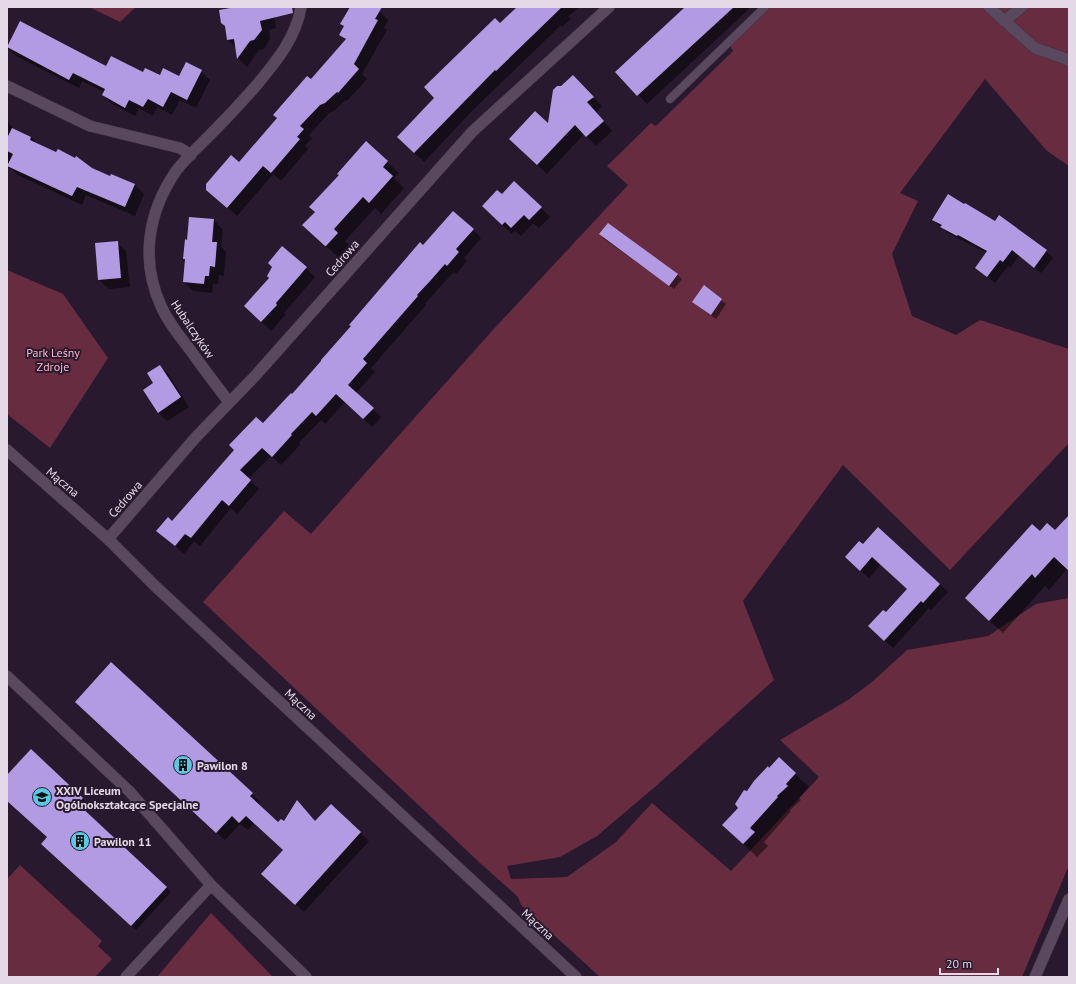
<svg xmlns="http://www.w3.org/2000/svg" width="1076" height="984" font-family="'PT Sans',sans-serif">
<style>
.green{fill:#672c3f}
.shadow{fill:#0007;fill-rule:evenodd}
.building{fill:#b29be2}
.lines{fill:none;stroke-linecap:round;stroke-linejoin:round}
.service-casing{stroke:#403343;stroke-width:9}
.pedestrian-casing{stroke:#403343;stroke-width:12}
.minor-casing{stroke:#403343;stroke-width:12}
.tertiary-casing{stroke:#403343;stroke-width:12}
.service{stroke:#5a485f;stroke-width:8}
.pedestrian{stroke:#5a485f;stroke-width:11}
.minor{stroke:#5a485f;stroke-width:11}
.tertiary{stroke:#5a485f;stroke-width:11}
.labels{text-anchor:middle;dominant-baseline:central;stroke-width:4;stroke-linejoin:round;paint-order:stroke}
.street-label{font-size:12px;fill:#e4d9e7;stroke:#29192e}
.park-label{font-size:12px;fill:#fab7c9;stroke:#29192e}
.poi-label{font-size:12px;font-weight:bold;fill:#e4d9e7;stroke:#29192e;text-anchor:start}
</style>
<rect width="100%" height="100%" fill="#29192e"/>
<path class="green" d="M89,7h47l-16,15z
M770,7h299v159l-22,-15 -62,-72 -85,114 18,8 -26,53 20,62 44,19 24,-15 89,29v94l-119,127 -107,-105 -100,136 31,79 -118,106 -59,50 -37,21 -53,9 4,13 56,-2 49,-35 36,-39 79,68 88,-94 -39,-37 68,-40 24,-18 35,-32 81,-14 48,-32 33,-6v267l-47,112h-422l-79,-72 -3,-8 -38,-34 -277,-261 81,-91 27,23 180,-202 137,-147 -21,-19 44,-43 5,3 77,-75 -3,-5z
M7,270l56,24 45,64 -58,90 -43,-34z
M20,865l82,76 -4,5 14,13 -17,18h-88v-98z
M211,913l62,64h-116z"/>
<path class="shadow" d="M233,7h40l3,21 -7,2 1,9 -6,10 -5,1 -12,17 -9,-9 -1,-9 -9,-9 -2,-14z
M351,7h21l7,4 9,9 -4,8 3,2 -25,44 5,5 -20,22 -1,-1 -12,11 -5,2 -20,22 3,3 -7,8 3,3 -27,32 -8,-7 -36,42 -32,-29 26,-31 8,8 107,-124 -5,-5 4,-8 -4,-3z
M519,7h60l-11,10 3,2 -9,8 -2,-1 -88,85 -48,51 -26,-25 37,-39 65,-74z
M687,7h61l2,1 -103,96 -30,-32z
M7,47l100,21 53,9h19l22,-6 9,9 -14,28 -16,-8 -8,15 -15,-8 -4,9 -14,-8 -4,8 -23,-12 -9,-9 1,-3 -22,-11 -3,7 -63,-32z
M573,77l29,29 -6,6 16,19 -16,15 -12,-12 -37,40 -28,-26 29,-23 14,-38z
M7,121l7,8 17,8 8,8 72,32 24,8 9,9 -9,22 -49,-21 -4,10 -64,-30 -5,-5 -6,-3z
M387,162l12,11 -5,5 10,10 -23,26 -6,-6 -30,33 4,4 -11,12 -35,-32 13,-13z
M502,195l39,13 9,9 -11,11 -6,-5 -12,13 -6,-5 -3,3 -20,-19z
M999,217l47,34 7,7 -12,15 -22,-17 -9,12 -2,-2 -13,17 -18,-15 10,-15 -39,-20 -15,-13 62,2z
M214,220l9,10 -2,17 5,5 -2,24 -5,-1 -1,9h-5l-1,9 -19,-2 -9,-9 2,-22 -2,-2 3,-17zM212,227h2l-1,20h-2z
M608,225l70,50 4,4 -8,10 -70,-50 -4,-5z
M473,229l8,9 -17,20 3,3 -11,13 -2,-2 -15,16 -14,16 1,1 -55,63 4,4 -19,21 25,24 -9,10 -27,-25 -20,22 -4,-4 -22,23 1,2 -19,20 -10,-9 -23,23 11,10 -22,25 -6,-6 -31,38 -6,-5 -10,13 -26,-23 14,-9 120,-127 131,-148z
M117,242l9,9 4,36 -21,2 -10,-9z
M306,268l9,9 -31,36 2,1 -15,17 -17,-16z
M705,287l21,17 -10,15 -23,-17z
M160,366l9,9 20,32 -22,14 -9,-9 -3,-29z
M1069,516v55l-2,-2 -18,21 -4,-4 -42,47 -24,-22 61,-78 15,-2z
M863,546l77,38 8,8 -17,18 -2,-2 -36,40 -16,-14 9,-20 22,-25 -27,-25 -12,14 -15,-13z
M111,664l141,130 8,8 -2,3 20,19 6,-2 13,-21 19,21 15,-17 38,36 -65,71 -33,-30 13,-31 -30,-28 -6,7 -8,-6 -15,16 -140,-130z
M31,751l56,52 -6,6 90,83 -35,38 -89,-82 1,-10 -41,-38v-23z
M779,759l30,28 -10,11 2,2 -11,10 1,1 -27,31 4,4 -11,11 -20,-19 3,-30 7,-15z"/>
<path class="building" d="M236,7h56l1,6 -33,8 2,9 -8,10 -4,1 -13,18 -3,-20 -7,1 -2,-14 -4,-3 -2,-13z
M350,7h32l-7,12 3,1 -24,44 5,5 -21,24 -1,-1 -12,11 -5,2 -20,21 4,3 -7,8 3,2 -29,34 -8,-7 -36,42 -21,-18v-6l25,-29 8,7 38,-44 -4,-3 34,-39 4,3 35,-40 -7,-4 5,-9 -4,-2z
M517,7h45l-66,64 -1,-1 -81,83 -17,-16 37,-39 -10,-11 71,-69 5,5z
M685,7h49l-97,89 -22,-24z
M20,21l86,45 5,-10 32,16 2,-4 15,7 3,-7 16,8 7,-14 16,8 -15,30 -16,-8 -8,15 -15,-8 -5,8 -14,-7 -4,8 -23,-13 3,-6 -32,-16 -4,7 -62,-33z
M573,75l21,22 -7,5 17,19 -18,16 -11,-12 -38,40 -28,-26 26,-28 13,12 5,-33 4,-4h4z
M12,128l19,9 -1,3 26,12 2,-3 17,9 1,-2 16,12 18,8 1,-2 24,10 -10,23 -48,-20 -5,9 -65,-30 6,-12 -6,-3v-13z
M366,141l22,20 -5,6 10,9 -24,27 -6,-6 -29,32 4,4 -12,13h-1l-23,-21 13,-13 -6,-5 30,-32 -2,-1z
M514,181l28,26 -13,13 -5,-5 -13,13 -6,-6 -3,3 -20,-19 15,-16 5,4z
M948,194l16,10 1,-1 30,18 4,-6 48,35 -13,18 -22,-18 -9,12 -3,-2 -13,17 -12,-9 12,-17 -29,-16 -1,1 -17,-9 2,-2 -10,-5z
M453,211l21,18 -18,20 3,3 -12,14 -2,-2 -14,16 -14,15 1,1 -55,63 4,4 -19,22 26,23 -11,11 -27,-25 -20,22 -4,-4 -21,22 1,1 -20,22 -10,-9 -22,22 11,10 -22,26 -7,-6 -31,38 -6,-4 -10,12 -19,-15 12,-14 4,4 62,-71 -5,-5 27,-28 7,6 28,-30 1,1 29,-33v-1l30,-34 -2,-1 71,-83 3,3z
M189,217l25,2 -2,23h5l-2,25 -5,-1 -1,10h-4l-1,8 -21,-2 2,-23h-2l2,-20 2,1z
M608,223l70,51 -9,12 -70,-52z
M118,241l3,37 -23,2 -3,-37z
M282,246l25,21 -31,36 1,2 -16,17 -17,-16 25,-28 -2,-2 5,-9 -4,-4z
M704,285l18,14 -11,16 -19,-13z
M160,365l21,32 -23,16 -15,-23 10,-7 -6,-10z
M1069,515v56l-15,-14 -19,21 -3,-4 -43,47 -24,-23 67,-74 8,7 7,-8 8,7z
M878,527l62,57 -17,19 -2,-2 -37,40 -16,-15 15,-16 3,2 21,-23 -35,-32 -12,14 -15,-14 14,-16 4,3z
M111,662l142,131 -3,3 28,26 3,-3 3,2 13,-21 18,21 16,-17 30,28 -66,73 -34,-31 22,-24 -37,-34 -7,7 -7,-7 -16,17 -141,-131z
M31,749l52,49 -5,6 89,83 -36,39 -90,-82 6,-7 -40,-36v-26z
M779,757l17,16 -10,11 2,2 -11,10 1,1 -28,31 5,4 -12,12 -21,-19 16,-17 -3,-4 9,-14 3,1 7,-10 14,-15 1,2z"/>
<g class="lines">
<defs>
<path id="service" d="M670,99l95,-92"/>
<path id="pedestrian" d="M989,7l46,41 34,12
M1004,21l18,-14"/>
<path id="minor" d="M7,86l83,40 90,22 11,7
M229,402c-13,-17 -26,-34 -38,-51 -11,-14 -23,-29 -30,-45 -21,-46 -13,-94 15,-135 10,-13 22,-24 33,-35 16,-16 31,-32 46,-49 19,-23 41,-48 46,-80
M7,450l101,89 46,46 422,392
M108,539l88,-102 59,-61 201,-226 17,-19 136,-124
M7,676l123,116 81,93 95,92
M126,977l85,-92"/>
<path id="tertiary" d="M1035,977l34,-78"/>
</defs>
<use href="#service" class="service-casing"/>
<use href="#pedestrian" class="pedestrian-casing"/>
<use href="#minor" class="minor-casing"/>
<use href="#tertiary" class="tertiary-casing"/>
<use href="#service" class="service"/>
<use href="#pedestrian" class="pedestrian"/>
<use href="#minor" class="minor"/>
<use href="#tertiary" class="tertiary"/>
</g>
<defs>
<symbol id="building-disc" viewBox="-11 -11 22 22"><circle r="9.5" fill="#57c9e2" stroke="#29192e"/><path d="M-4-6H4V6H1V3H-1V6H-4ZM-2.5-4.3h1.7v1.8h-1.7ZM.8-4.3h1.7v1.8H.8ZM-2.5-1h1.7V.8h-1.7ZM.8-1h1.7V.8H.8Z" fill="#111"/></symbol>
<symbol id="school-disc" viewBox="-11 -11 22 22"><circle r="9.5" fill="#57c9e2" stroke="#29192e"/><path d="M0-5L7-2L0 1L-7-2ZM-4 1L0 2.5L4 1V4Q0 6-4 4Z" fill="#111"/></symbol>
</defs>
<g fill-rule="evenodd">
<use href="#building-disc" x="172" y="754" width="22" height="22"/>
<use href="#school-disc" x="31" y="786" width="22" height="22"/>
<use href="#building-disc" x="69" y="830" width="22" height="22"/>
</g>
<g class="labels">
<g class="street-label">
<text transform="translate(342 258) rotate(-49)">Cedrowa</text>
<text transform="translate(193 329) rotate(56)">Hubalczyków</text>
<text transform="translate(63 482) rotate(40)">Mączna</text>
<text transform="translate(125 499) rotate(-49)">Cedrowa</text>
<text transform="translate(301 704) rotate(43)">Mączna</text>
<text transform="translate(538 924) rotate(43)">Mączna</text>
</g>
<g class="park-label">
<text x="53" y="352">Park Leśny<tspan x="53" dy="14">Zdroje</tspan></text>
</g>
<g class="poi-label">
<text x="197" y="765">Pawilon 8</text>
<text x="56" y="790">XXIV Liceum<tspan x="56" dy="14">Ogólnokształcące Specjalne</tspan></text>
<text x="94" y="841">Pawilon 11</text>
</g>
</g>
<rect width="1076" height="984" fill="none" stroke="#e4d9e7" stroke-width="16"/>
<path d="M940 968v6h58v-6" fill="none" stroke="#e4d9e7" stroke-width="2"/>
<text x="946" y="968" font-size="12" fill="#e4d9e7" stroke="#29192e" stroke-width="3" paint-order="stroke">20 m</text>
</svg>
